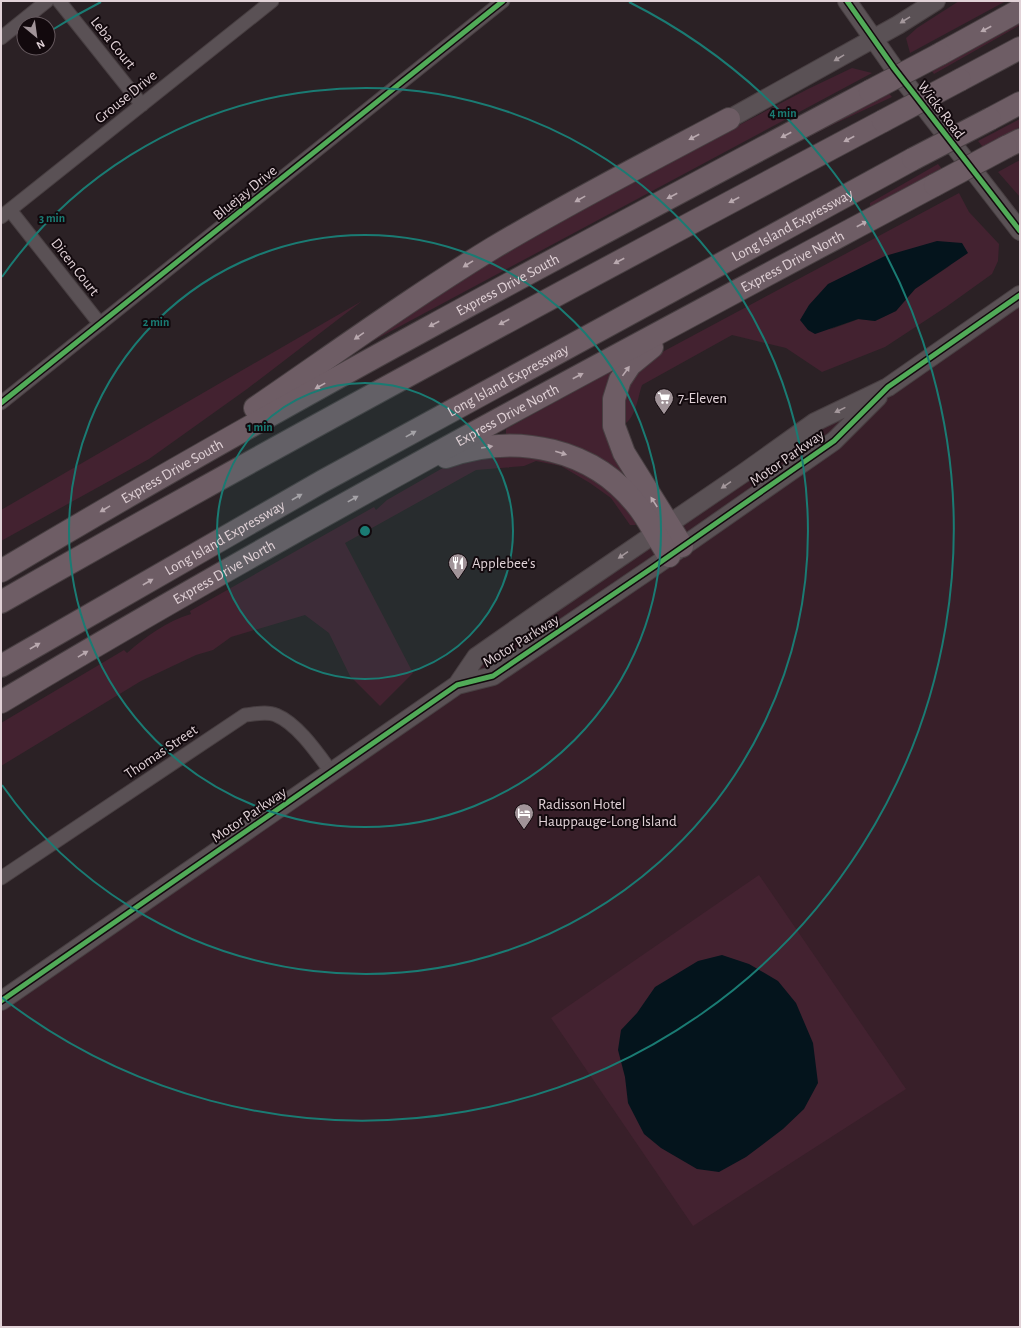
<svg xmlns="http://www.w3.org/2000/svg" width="1021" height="1328" font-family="'Alegreya Sans',sans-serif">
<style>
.built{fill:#381f29}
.green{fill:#432230;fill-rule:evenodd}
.water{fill:#04141c}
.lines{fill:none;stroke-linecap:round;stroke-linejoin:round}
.street-casing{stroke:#483f42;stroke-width:15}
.secondary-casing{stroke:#483f42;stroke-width:20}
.highway-casing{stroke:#483f42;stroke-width:24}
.street{stroke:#5a5155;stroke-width:13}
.secondary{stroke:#5a5155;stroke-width:18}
.highway{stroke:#6e5d65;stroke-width:22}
.highway-bridge-casing{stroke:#483f42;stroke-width:24;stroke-linecap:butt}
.highway-bridge{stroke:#6e5d65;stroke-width:22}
.cycleway-casing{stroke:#12090d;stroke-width:8}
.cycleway{stroke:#51ab58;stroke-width:5}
.oneway{fill:#a4989c}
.oneway2{fill:#b9a9af}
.ring{fill:none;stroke:#1a7b73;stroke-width:2}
.labels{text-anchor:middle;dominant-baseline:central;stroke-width:4;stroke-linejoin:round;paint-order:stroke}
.street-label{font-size:15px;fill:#e1d2d7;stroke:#12090d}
.poi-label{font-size:15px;fill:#e1d2d7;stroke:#12090d;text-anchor:start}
.centre{fill:#1a7b73;stroke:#12090d;stroke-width:2}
.ring-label{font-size:12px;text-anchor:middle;font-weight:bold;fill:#1a7b73;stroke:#12090d;stroke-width:4;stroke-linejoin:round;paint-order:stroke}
</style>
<rect width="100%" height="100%" fill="#2b2125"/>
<path class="built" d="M1020,292v1035h-1019v-331l390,-271 152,-115z"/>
<path class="green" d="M959,1h47l-96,52 -4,-15 11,-10z
M1020,19v6l-86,49 -3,-4z
M852,68l20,5 -533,286 141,-98 328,-172z
M888,92l4,5 -58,27 -51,26 11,-9z
M1020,119v8l-37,20 -5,-6z
M1020,160v37l-22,-25z
M938,164l4,5 -72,38v-4z
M959,193l10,19 30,32 -1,17 -6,13 -46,33 -61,40 -63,25 -36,-24 -54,-13 -90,50c-5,15 -6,35 -22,42l2,-22 12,-31 19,-17zM951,265l-36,24 -19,22 -21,10 -16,-2 -30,11z
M362,301l-115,88 -98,70 -148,82v-31z
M615,369c-8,19 -16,39 -11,60 4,17 22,31 18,48l-116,-42v-6z
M507,452l53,7 49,28 22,25 5,13h-6l-19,-27 -21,-15 -29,-17 -25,-5 -12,5 -48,4 -131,73 68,130 -33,33 -30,-30 -21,-43 -24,-18 -74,22 -18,13 -17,5 -55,26 -140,85v-43l123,-73 3,3c18,-16 40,-32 64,-39l-1,-3 184,-104 2,3 11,-10 61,-35z
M759,875l147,214 -213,137 -142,-208z"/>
<path class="water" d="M937,241l25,2 6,10 -53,36 -19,22 -21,10 -17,-2 -43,15 -7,-4 -8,-10 9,-15 19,-21 57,-28z
M722,955l27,9 29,17 18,22 17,40 5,40 -14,26 -21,20 -37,28 -27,15 -22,-3 -36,-21 -17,-14 -16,-31 -3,-26 -7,-27 3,-20 16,-17 18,-26 43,-26z"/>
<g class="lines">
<defs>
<path id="street" d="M59,1l83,104
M1,38l46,-37
M10,210l90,114
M1,217l271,-216
M1,403l502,-402
M1,878l244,-163c10,-1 22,-4 31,0 22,9 42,39 56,58"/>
<path id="secondary" d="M847,1l47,67 126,163
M729,119l169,-94 38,-24
M457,685l36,-9 159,-108 182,-127 44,-44
M1,1001l456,-316 19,-28 67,-47 202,-138 70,-50 73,-35 132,-92"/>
<g id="highway">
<path d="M940,54l80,-44"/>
<path d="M960,80l60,-32"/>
<path d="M990,119l30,-16"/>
<path d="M1006,147l14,-7"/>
<path d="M652,347l-22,18 -10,15 -6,19v27l10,27 58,93"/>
<path d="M255,408c79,-54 156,-110 238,-160 77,-46 157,-87 236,-129"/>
<path d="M446,457c70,-25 149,-9 194,52 11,15 19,32 29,47"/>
<path id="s1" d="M1,571c284,-170 577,-325 869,-480"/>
<path d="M1,602c291,-166 586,-324 882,-481"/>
<path id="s2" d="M1,666l322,-185 590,-322"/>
<path id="s3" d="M1,702c305,-183 620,-349 934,-517"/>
</g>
</defs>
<use href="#street" class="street-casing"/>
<use href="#secondary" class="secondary-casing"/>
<use href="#highway" class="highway-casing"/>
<use href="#street" class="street"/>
<use href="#secondary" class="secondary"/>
<use href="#highway" class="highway"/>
<defs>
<path id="highway-bridge" d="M870,91l70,-37
M883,121l77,-41
M913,159l77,-40
M935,185l71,-38"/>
</defs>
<use href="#highway-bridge" class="highway-bridge-casing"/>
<use href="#highway-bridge" class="highway-bridge"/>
<defs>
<path id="cycleway" d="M847,1l47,67 126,163
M1,403l502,-402
M1,1001l456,-316 36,-9 159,-108 182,-127 54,-54 132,-92"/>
</defs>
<use href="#cycleway" class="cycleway-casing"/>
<use href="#cycleway" class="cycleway"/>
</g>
<defs><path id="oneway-solid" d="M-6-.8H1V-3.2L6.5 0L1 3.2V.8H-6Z"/></defs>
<g class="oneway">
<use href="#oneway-solid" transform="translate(905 20) rotate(148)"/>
<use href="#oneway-solid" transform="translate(839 58) rotate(149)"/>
<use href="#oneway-solid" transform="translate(840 410) rotate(154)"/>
<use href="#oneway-solid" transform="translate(726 485) rotate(146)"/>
<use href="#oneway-solid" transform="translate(623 555) rotate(146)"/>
</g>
<g class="oneway2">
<use href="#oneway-solid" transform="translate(986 29) rotate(152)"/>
<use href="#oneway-solid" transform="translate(786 135) rotate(152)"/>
<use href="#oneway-solid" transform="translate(694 137) rotate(152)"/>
<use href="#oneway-solid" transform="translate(849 139) rotate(152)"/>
<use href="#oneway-solid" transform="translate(672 196) rotate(152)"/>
<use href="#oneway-solid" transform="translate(580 199) rotate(151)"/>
<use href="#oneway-solid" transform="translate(734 200) rotate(152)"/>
<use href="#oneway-solid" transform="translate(862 224) rotate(-28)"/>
<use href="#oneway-solid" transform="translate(619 261) rotate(152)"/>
<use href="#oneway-solid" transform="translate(468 264) rotate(148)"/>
<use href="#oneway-solid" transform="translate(504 322) rotate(152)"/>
<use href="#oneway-solid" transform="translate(434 324) rotate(152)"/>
<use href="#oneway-solid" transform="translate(359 336) rotate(145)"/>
<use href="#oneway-solid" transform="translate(626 371) rotate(-54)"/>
<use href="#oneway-solid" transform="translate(578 376) rotate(-28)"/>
<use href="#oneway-solid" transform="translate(320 386) rotate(151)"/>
<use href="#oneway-solid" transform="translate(411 434) rotate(-29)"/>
<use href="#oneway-solid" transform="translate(487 447) rotate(-9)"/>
<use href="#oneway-solid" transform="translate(561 453) rotate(17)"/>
<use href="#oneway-solid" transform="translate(297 497) rotate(-30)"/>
<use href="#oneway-solid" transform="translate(353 499) rotate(-29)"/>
<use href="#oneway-solid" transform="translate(654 502) rotate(-123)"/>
<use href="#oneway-solid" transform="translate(105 509) rotate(149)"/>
<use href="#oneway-solid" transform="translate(148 582) rotate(-30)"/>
<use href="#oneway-solid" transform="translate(35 646) rotate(-30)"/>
<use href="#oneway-solid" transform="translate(83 654) rotate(-31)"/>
</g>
<circle cx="365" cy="531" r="148" fill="#1a7b73" fill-opacity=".12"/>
<g class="ring">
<circle cx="365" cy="531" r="148"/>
<circle cx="365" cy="531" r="296"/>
<path d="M2 277A443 443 0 1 1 2 785"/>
<path d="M52 30A591 591 0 0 1 101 2M629 2A591 591 0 1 1 1 997"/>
</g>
<defs>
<symbol id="supermarket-pin" viewBox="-11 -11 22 30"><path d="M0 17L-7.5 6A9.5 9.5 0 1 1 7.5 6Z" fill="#a19499" stroke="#12090d"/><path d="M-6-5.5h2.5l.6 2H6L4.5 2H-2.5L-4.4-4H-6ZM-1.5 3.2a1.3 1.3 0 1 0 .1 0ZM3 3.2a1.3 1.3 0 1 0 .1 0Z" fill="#fff"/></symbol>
<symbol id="restaurant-pin" viewBox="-11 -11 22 30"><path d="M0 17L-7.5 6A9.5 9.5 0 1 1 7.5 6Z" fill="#a19499" stroke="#12090d"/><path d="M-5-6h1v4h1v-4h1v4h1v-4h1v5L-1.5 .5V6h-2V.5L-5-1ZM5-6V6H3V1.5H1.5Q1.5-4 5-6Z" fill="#fff"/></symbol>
<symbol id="hotel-pin" viewBox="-11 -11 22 30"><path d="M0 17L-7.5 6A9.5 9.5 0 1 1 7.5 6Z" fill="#a19499" stroke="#12090d"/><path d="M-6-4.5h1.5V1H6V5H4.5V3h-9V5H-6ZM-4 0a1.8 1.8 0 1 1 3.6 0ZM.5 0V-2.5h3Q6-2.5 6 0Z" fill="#fff"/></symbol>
</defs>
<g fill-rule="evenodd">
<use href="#supermarket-pin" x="653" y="387" width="22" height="30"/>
<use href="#restaurant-pin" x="447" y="552" width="22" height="30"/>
<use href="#hotel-pin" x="513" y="802" width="22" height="30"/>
</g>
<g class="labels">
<g class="street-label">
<text transform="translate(113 43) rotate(51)">Leba Court</text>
<text transform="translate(126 97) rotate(-39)">Grouse Drive</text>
<text transform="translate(941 110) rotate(53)">Wicks Road</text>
<text transform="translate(245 193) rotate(-39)">Bluejay Drive</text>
<text stroke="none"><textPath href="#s2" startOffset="906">Long Island Expressway</textPath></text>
<text stroke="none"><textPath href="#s3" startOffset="906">Express Drive North</textPath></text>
<text transform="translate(75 267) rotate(52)">Dicen Court</text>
<text stroke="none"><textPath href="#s1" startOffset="582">Express Drive South</textPath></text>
<text stroke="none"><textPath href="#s2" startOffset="582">Long Island Expressway</textPath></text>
<text stroke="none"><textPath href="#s3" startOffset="582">Express Drive North</textPath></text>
<text transform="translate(787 458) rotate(-35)">Motor Parkway</text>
<text stroke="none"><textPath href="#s1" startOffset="198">Express Drive South</textPath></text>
<text stroke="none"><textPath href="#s2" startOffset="258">Long Island Expressway</textPath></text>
<text stroke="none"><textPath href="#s3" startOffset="258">Express Drive North</textPath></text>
<text transform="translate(521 641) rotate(-32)">Motor Parkway</text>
<text transform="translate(161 752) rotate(-34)">Thomas Street</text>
<text transform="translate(249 815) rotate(-34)">Motor Parkway</text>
</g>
<g class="poi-label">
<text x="678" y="398">7-Eleven</text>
<text x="472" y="563">Applebee's</text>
<text x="538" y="804">Radisson Hotel<tspan x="538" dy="17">Hauppauge-Long Island</tspan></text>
</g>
</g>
<circle cx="365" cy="531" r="6" class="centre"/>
<g class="ring-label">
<text x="783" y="117">4 min</text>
<text x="52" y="222">3 min</text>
<text x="156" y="326">2 min</text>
<text x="260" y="431">1 min</text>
</g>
<rect width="1021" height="1328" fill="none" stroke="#e1d2d7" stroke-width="4"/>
<g transform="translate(36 36) rotate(151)"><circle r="19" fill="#12090d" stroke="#65595e"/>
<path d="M0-3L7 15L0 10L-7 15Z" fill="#a19499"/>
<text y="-6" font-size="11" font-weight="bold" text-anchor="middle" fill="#e1d2d7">N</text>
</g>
</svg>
